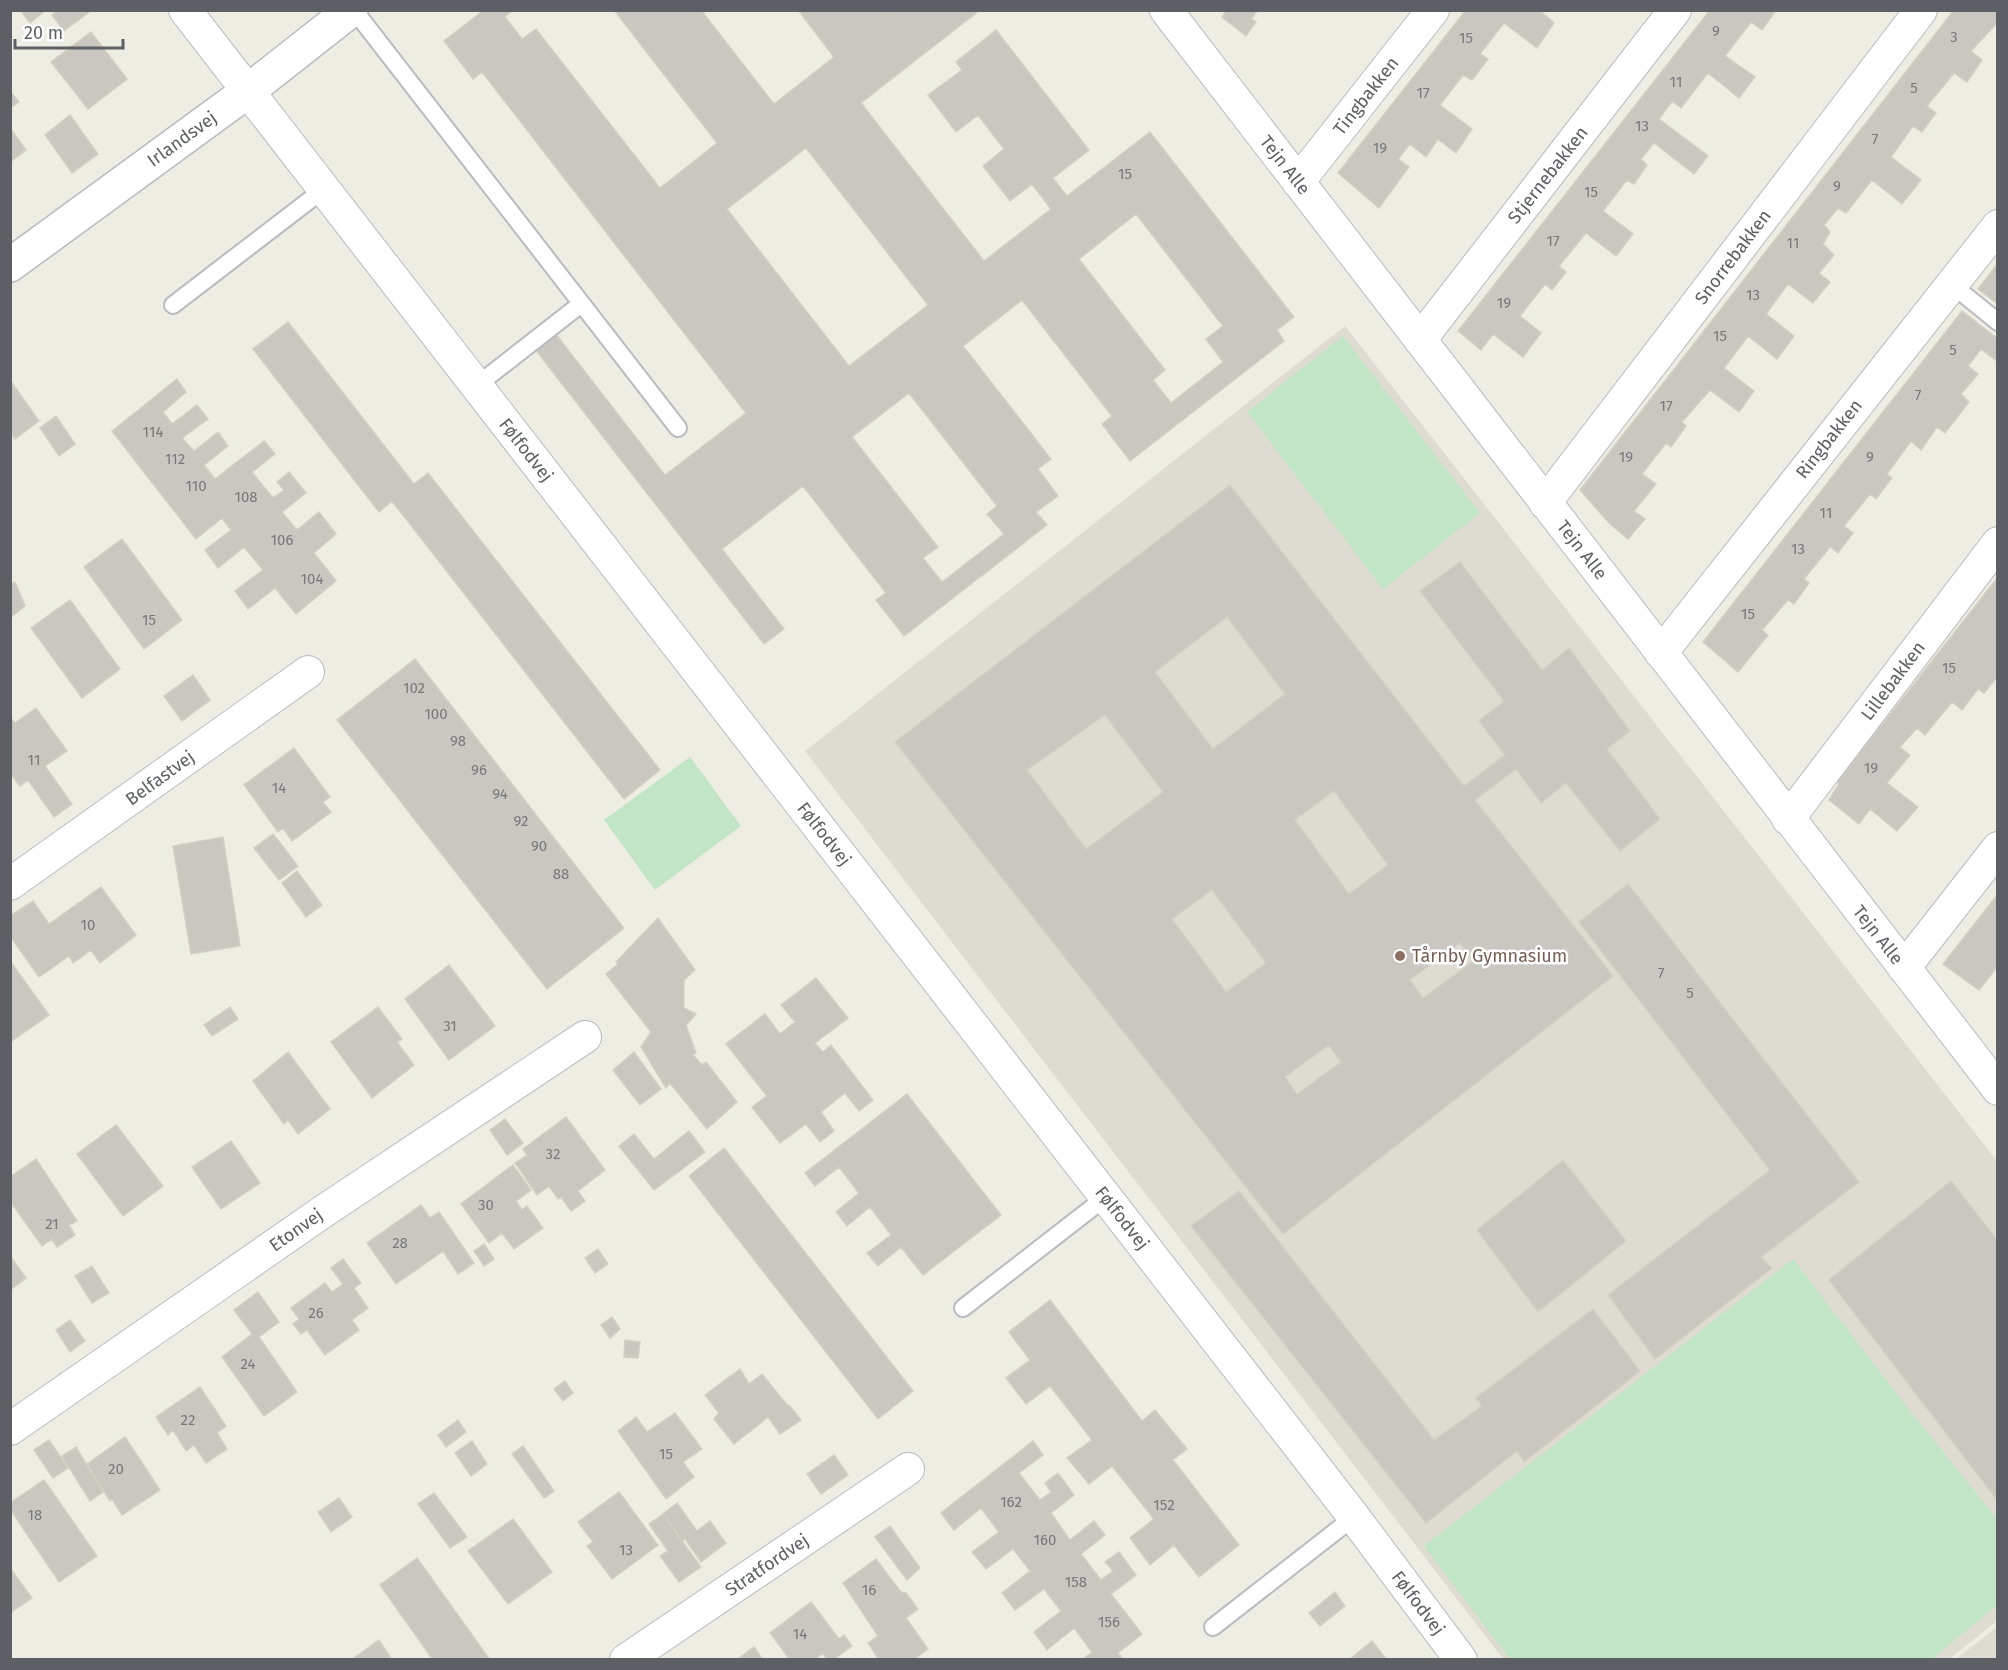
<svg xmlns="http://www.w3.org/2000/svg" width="2008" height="1670" font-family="'Fira Sans',sans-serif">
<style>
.education{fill:#dedcd2}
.pitch{fill:#c1e5c5}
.building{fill:#cac7c1;stroke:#d3cfc3;stroke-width:1.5;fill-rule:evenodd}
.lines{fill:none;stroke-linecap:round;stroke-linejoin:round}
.service-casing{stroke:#b9bbc0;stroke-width:20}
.minor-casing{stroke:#b9bbc0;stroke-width:34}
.tertiary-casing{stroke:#b9bbc0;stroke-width:36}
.service{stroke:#fff;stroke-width:16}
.minor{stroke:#fff;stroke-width:32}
.tertiary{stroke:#fff;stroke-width:33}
.education-dot{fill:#8d6e63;stroke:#fff;stroke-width:2}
.labels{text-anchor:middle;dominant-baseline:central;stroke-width:5;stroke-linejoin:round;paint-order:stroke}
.number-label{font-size:15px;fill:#78797b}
.street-label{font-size:18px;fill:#5c5f64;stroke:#fff}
.education-label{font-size:18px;fill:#785e54;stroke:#fff;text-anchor:start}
</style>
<rect width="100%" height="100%" fill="#eeede4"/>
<path class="education" d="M1345,326l652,835v460l-48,38h-446l-698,-908z
M1997,1627v32h-41z"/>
<path class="pitch" d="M1343,336l137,177 -97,76 -136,-177z
M690,757l51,69 -86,64 -51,-70z
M1793,1259l111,144 93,116v86l-65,54h-422l-86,-113z"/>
<path class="building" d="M20,10h26l-16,13z
M58,10h34l-28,21 -12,-16z
M484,10h29l-8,7 17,22 14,-10 124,159 57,-45 -103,-133h87l73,94 60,-47 -36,-47h88l2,3 2,-3h90l-119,93 123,158 67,-52 -19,-25 -22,17 -27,-35 21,-17 -26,-34 -22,17 -28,-37 34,-25 -6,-8 40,-32 93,120 -36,28 14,18 83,-64 144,185 -17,13 7,11 -154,120 -28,-37 10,-8 -90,-116 -59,46 88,113 -13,10 20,27 -22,16 11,13 -143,111 -28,-36 10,-7 -83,-107 -81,63 62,80 -20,15 -229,-295 20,-16 110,142 81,-62 -264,-341 -9,7 -29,-38zM806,148l122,157 -79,61 -122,-157zM1136,214l87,112 -17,13 17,23 -52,41 -18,-23 12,-10 -86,-111zM909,393l88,113 -10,8 17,20 -62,48 -19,-24 15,-11 -86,-110z
M1227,10h31l-7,9 5,3 -10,14 -24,-19z
M1466,10h73l15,13 -17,25 -33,-25 -24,31 8,5 -16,21 -9,-5 -23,30 32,24 -16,24 -18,-14 -12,18 -16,-13 -12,15 11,8 -30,41 -41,-35z
M1710,10h66l-14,20 -11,-8 -26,34 30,21 -16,21 -31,-25 -27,35 -9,-7 -13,18 49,37 -14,18 -40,-31 -13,16 6,6 -13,19 -7,-4 -24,31 30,23 -17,22 -30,-23 -27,33 7,6 -14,18 -7,-6 -25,32 21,17 -18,24 -30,-23 -12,16 -23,-19z
M1954,10h44v12l-27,29 11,9 -15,22 -13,-9 -27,33 9,7 -14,19 -9,-6 -22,31 30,23 -19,24 -30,-24 -26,33 -8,-5 -14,17 6,7 -7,12 11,11 -15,18 11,9 -17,21 -25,-19 -22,30 28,22 -17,23 -29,-23 -24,32 30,23 -15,21 -29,-22 -28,32 4,4 -15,21 -5,-4 -24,31 14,10 -22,27 11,8 -17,20 -18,-15 -30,-34z
M91,32l36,47 -39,30 -37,-47z
M10,91l9,11 -9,6z
M70,115l28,39 -26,19 -27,-38z
M10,128l16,22 -16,12z
M1998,263v41l-20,-15z
M1962,311l36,28v23l-17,-13 -13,17 10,8 -17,20 8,8 -24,31 -8,-6 -16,23 -10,-9 -24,33 5,4 -16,21 -6,-5 -26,32 9,7 -15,20 -8,-6 -26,32 5,4 -15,21 -6,-4 -26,30 6,5 -30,37 -35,-30z
M288,322l126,162 14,-11 232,297 -36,29 -232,-298 -13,11 -126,-163z
M177,379l9,13 -23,20 9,12 25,-19 11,14 -26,19 12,13 24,-19 10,14 -24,19 11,14 49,-38 11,13 -23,18 21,26 11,-8 -7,-8 12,-10 17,21 -24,19 15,18 22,-18 17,22 -22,19 22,28 -40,33 -21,-26 -27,21 -13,-18 28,-21 -19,-23 -26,21 -13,-18 26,-20 -9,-12 -26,21 -84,-108z
M10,380l29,41 -24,18 -5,-7z
M56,416l19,28 -16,12 -19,-28z
M1230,485l234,301 41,-31 -26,-34 25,-20 -84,-110 40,-29 82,108 27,-22 61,83 -23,18 53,70 -40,32 -54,-68 -25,20 -25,-34 -41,31 138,176 -330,258 -388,-492zM1227,617l58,77 -72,55 -58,-77zM1105,715l58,77 -77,57 -59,-79zM1334,791l54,74 -39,29 -54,-74zM1212,890l54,73 -40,29 -54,-73zM1460,943l13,18 -50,37 -13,-18zM1329,1045l12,17 -44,32 -12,-17z
M122,539l60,81 -38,29 -60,-82z
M1998,577v99l-14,17 -6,-4 -16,21 -10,-8 -27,33 -8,-7 -17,19 10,8 -23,28 31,24 -21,24 -27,-22 -11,15 -30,-24 10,-16 -2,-2z
M15,582l10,24 -14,11 -1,-32z
M70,600l50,69 -38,29 -51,-70z
M415,659l209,269 -77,61 -210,-269z
M193,675l17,25 -28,21 -18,-25z
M36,708l31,43 -22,15 27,38 -18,13 -26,-37 -8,6 -10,-13v-56l5,6z
M294,748l36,49 -7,5 8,10 -39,29 -9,-13 -5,4 -34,-47z
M273,834l25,32 -19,14 -25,-32z
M223,837l17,109 -49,8 -18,-108z
M297,871l25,34 -16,12 -24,-34z
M1628,884l231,298 -98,75 11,11 -117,91 -47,-64 162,-125 -191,-248z
M101,887l35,48 -36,28 -9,-13 -18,13 -4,-7 -30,21 -29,-41v-20l23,-15 16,23z
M1998,894v72l-19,24 -36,-26z
M658,918l37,52 -11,10v28l12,6 -10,11 10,28 -3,2 9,10 4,-3 31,40 -30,27 -37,-46 -4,5 -25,-41 10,-15 -45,-58 12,-10 -2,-2z
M10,961l39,54 -39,27z
M449,965l46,61 -46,34 -44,-61z
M816,978l32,40 -33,25 8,9 8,-7 42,55 -14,11 -14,-18 -24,19 13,19 -14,11 -14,-18 -26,19 -28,-36 15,-11 -41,-52 39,-30 15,20 15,-12 -14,-17z
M230,1007l8,12 -26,17 -8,-11z
M378,1007l24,32 -5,3 17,23 -42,33 -41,-56z
M288,1052l42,57 -32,25 -10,-14 -4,4 -31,-43z
M634,1052l27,37 -21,16 -27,-35z
M907,1094l94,121 -78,60 -22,-28 -23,19 -11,-13 24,-18 -21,-28 -23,19 -11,-14 23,-19 -20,-26 -24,19 -10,-13z
M566,1117l39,53 -27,21 7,10 -14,10 -10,-14 -3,2 -9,-13 -12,9 -22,-32 12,-8 -4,-6z
M505,1119l18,24 -16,12 -17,-25z
M116,1125l47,61 -40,30 -46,-62z
M689,1131l16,21 -51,38 -35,-44 15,-12 20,25z
M231,1141l29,42 -39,26 -29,-42z
M724,1148l189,243 -35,28 -189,-243z
M36,1159l41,62 -8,4 6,10 -18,12 -5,-8 -10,7 -32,-45v-24z
M1563,1160l63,81 -88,71 -61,-82z
M513,1165l18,25 -15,11 6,9 5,-4 16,22 -29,21 -12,-16 -13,10 -28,-39z
M1951,1181l47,60 -1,259 -168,-220z
M1239,1191l195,249 48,-34 -6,-8 117,-89 47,62 -116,91 -7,-11 -91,72 -235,-297z
M421,1205l9,13 9,-6 35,51 -16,11 -15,-23 -47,33 -29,-41z
M484,1244l10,15 -10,7 -10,-15z
M598,1249l10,15 -13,9 -10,-15z
M10,1256l16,22 -16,12z
M343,1259l18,24 -7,5 14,20 -16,12 7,10 -34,25 -18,-25 -6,4 -8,-10 6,-5 -8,-11 34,-25 7,9 11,-8 -12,-16z
M92,1266l17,27 -17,10 -17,-27z
M258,1292l21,30 -20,15 38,55 -33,24 -42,-59 30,-23 -18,-24z
M1050,1300l92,121 13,-11 32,39 -14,11 66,85 -40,32 -25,-32 -24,20 -20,-27 24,-19 -42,-53 -23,18 -22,-26 25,-18 -42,-54 -24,18 -20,-26 24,-18 -21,-28z
M612,1317l8,12 -10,9 -9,-13z
M70,1320l15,21 -15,11 -14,-22z
M625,1340l15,2 -2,16 -14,-1z
M740,1369l9,15 13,-10 26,32 1,-1 12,15 -21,14 -12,-17 -34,27 -20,-25 5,-6 -14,-18z
M565,1381l8,12 -10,8 -9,-12z
M200,1387l26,39 -9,7 10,16 -21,14 -12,-18 -8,6 -13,-21 -5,5 -12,-18z
M675,1413l27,36 -19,13 11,15 -28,22 -48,-68 18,-14 11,15z
M458,1420l8,12 -20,15 -8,-12z
M125,1437l35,53 -38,25 -10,-16 -2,2 -23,-37z
M49,1440l19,28 -15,10 -19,-28z
M472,1441l15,23 -16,12 -16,-23z
M1033,1441l10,14 -24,18 21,27 11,-8 -6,-9 13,-10 16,22 -23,18 19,27 24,-19 11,14 -24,19 20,26 12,-9 -8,-9 14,-10 17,23 -25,19 31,40 -24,19 5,7h-41l10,-8 -18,-24 -27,22 -13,-18 27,-21 -17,-22 -29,21 -13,-17 28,-22 -17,-22 -27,20 -14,-17 27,-20 -18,-24 -27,22 -13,-17z
M523,1446l31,45 -10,7 -32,-44z
M76,1447l27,45 -13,9 -28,-45z
M834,1455l14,20 -27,19 -14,-20z
M44,1480l53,76 -38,26 -49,-73v-6z
M619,1492l39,53 -46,34 -25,-33 6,-4 -15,-20z
M434,1493l33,44 -17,11 -32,-44z
M339,1498l13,19 -21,15 -13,-20z
M677,1503l20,28 13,-10 16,22 -25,19 -16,-23 -3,2 -19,-27z
M663,1514l38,53 -22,15 -19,-26 8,-5 -19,-27z
M513,1519l39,53 -44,32 -40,-53z
M890,1526l30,42 -13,12 -32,-43z
M417,1558l73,102h-57l-53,-75z
M876,1559l25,33 5,1 12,16 -12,9 22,31 -15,11h-34l-11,-17 10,-7 -35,-53z
M10,1568l22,30 -22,15z
M1335,1592l10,14 -25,20 -11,-13z
M811,1602l28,37 5,-4 8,11 -19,14h-6l-4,-7 -9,7h-24l-20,-27z
M379,1640l13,20h-41z
M1372,1641l15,19h-38z
M754,1647l9,13h-23l-1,-2z"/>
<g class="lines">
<defs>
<path id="service" d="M354,10l324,418
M1951,284l47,38
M173,305l151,-116
M476,386l105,-82
M963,1308l143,-111
M1213,1627l141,-110"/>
<path id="minor" d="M185,10l1169,1507 107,143
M1166,10l832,1079
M1298,182l135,-172
M1420,340l255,-330
M1545,503l376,-493
M1661,653l337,-427
M1788,819l210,-276
M10,884l298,-212
M1904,968l94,-120
M10,1429l311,-216 264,-176
M626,1660l282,-191"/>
<path id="tertiary" d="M10,265l238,-174 103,-81"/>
</defs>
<use href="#service" class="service-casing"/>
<use href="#minor" class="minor-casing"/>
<use href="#tertiary" class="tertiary-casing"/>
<use href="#service" class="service"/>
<use href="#minor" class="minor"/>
<use href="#tertiary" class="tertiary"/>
</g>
<circle class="education-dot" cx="1400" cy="956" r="6"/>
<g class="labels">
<g class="number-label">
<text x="1716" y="31">9</text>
<text x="1954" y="37">3</text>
<text x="1466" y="38">15</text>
<text x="1676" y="82">11</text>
<text x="1914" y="88">5</text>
<text x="1423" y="93">17</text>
<text x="1642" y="126">13</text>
<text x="1875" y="139">7</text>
<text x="1380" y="148">19</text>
<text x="1125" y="174">15</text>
<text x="1837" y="186">9</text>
<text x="1591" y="192">15</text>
<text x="1553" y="241">17</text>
<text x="1793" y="243">11</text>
<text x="1753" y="295">13</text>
<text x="1504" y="303">19</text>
<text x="1720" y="336">15</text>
<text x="1953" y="350">5</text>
<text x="1918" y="395">7</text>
<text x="1666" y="406">17</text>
<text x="153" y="432">114</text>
<text x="1626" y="457">19</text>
<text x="1870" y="457">9</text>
<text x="175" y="459">112</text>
<text x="196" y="486">110</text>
<text x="246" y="497">108</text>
<text x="1826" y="513">11</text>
<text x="282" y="540">106</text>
<text x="1798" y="549">13</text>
<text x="312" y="579">104</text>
<text x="1748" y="614">15</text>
<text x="149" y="620">15</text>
<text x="1949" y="668">15</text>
<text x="414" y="688">102</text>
<text x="436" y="714">100</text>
<text x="458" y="741">98</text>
<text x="34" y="760">11</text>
<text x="1871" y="768">19</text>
<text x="479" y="770">96</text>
<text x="279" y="788">14</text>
<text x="500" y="794">94</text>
<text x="521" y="821">92</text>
<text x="539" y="846">90</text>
<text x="561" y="874">88</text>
<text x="88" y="925">10</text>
<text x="1661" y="973">7</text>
<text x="1690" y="993">5</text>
<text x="450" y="1026">31</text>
<text x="553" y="1154">32</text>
<text x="486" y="1205">30</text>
<text x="52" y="1224">21</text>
<text x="400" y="1243">28</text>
<text x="316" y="1313">26</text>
<text x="248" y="1364">24</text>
<text x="188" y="1420">22</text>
<text x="666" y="1454">15</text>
<text x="116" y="1469">20</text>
<text x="1011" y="1502">162</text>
<text x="1164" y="1505">152</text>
<text x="35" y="1515">18</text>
<text x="1045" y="1540">160</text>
<text x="626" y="1550">13</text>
<text x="1076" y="1582">158</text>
<text x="869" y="1590">16</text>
<text x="1109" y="1622">156</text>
<text x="800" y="1634">14</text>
</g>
<g class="street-label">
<text transform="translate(1366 96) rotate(-52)">Tingbakken</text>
<text transform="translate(182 139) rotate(-36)">Irlandsvej</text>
<text transform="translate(1285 165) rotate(52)">Tejn Alle</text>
<text transform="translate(1548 175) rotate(-52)">Stjernebakken</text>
<text transform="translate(1733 257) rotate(-53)">Snorrebakken</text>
<text transform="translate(1829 439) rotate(-52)">Ringbakken</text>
<text transform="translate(526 450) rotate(52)">Følfodvej</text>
<text transform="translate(1582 550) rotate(52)">Tejn Alle</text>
<text transform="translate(1893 681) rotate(-53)">Lillebakken</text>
<text transform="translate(160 778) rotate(-36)">Belfastvej</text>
<text transform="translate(824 834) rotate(52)">Følfodvej</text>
<text transform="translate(1878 935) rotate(52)">Tejn Alle</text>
<text transform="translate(1122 1218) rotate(52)">Følfodvej</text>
<text transform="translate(296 1230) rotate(-35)">Etonvej</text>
<text transform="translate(767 1565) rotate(-34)">Stratfordvej</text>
<text transform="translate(1418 1603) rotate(53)">Følfodvej</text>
</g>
<g class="education-label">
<text x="1412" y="956">Tårnby Gymnasium</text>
</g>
</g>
<rect width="2008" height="1670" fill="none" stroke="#5c5f64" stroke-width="24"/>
<path d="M15 39v9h108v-9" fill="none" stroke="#5c5f64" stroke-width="3"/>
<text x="24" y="39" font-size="18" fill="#5c5f64" stroke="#ffffff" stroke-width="4.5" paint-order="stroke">20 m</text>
</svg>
